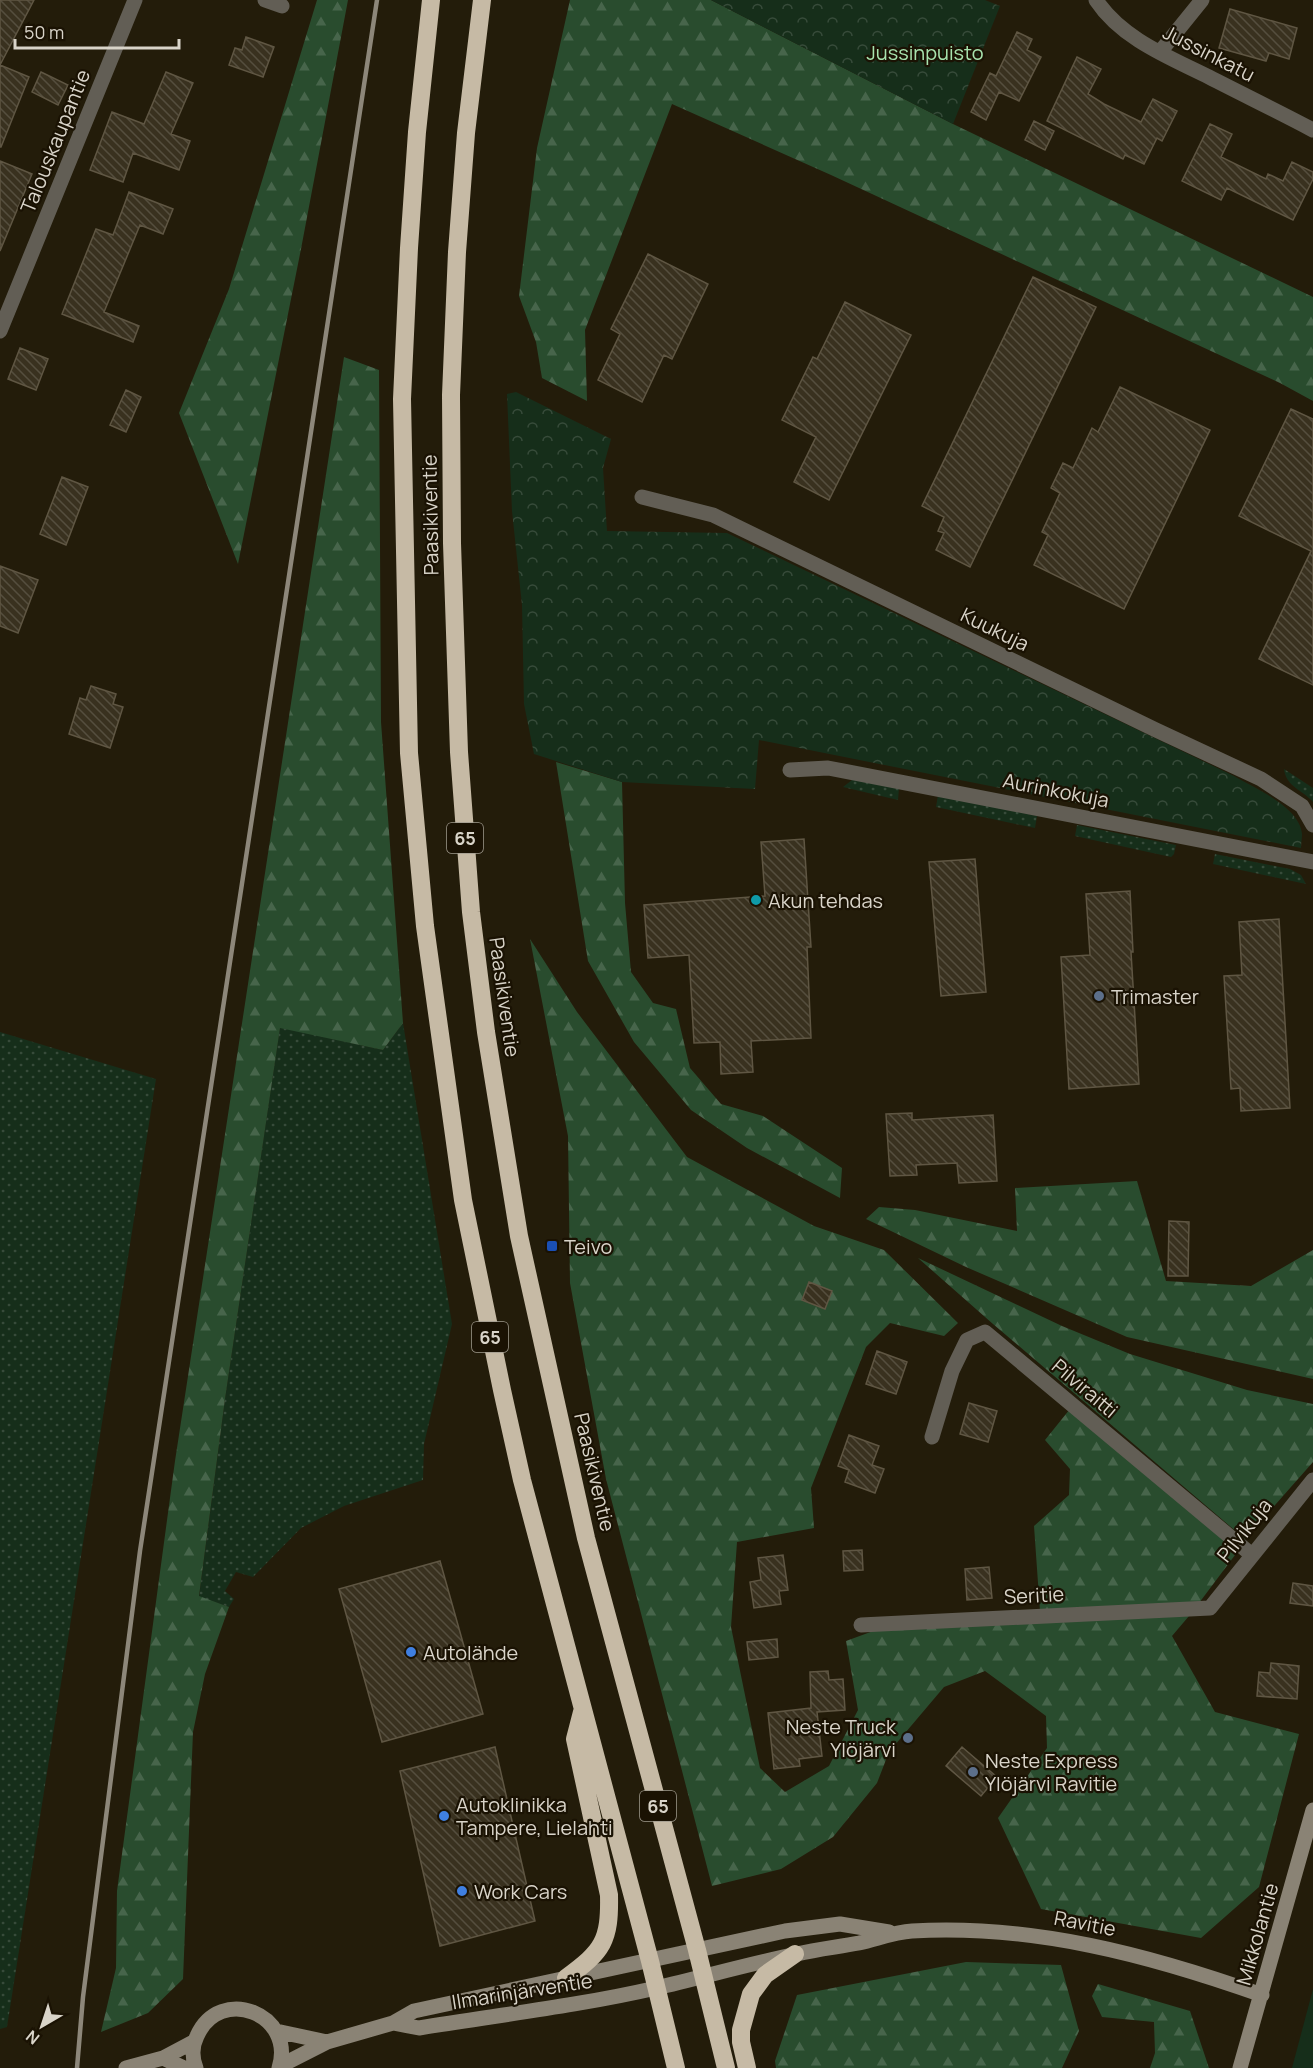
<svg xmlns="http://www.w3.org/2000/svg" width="1313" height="2068" font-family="Manrope,sans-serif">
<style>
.grass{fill:url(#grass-dots)}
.forest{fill:url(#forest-firs)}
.park{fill:url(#park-crowns)}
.pitch{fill:#162e1a}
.building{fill:url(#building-back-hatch);stroke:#5f5643;stroke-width:1.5}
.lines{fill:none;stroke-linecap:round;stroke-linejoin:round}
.street{stroke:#625e55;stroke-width:15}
.secondary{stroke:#8a8375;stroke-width:15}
.highway{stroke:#c6baa5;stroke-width:18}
.rail{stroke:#8d877a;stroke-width:4.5}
.culture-dot{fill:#0f9aa8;stroke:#1a1203;stroke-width:2}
.service-dot{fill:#5c6f8a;stroke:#1a1203;stroke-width:2}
.transit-dot{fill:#1a4fb4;stroke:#1a1203;stroke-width:2}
.shop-dot{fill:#3f7fe0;stroke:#1a1203;stroke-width:2}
.labels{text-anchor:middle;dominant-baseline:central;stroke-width:4.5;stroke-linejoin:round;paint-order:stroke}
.shield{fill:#1a1203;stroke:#a09a8e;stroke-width:1.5}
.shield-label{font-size:18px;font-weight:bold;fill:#d9d4c9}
.park-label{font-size:20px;fill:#a8e3ae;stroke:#1a1203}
.street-label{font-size:20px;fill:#d9d4c9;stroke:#1a1203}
.poi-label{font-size:20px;fill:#d9d4c9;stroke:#1a1203;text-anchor:start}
</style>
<defs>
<pattern id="grass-dots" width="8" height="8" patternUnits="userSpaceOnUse" patternTransform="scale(1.5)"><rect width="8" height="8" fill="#162e1a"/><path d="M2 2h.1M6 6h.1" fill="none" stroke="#374b3a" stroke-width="1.8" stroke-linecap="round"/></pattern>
<pattern id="forest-firs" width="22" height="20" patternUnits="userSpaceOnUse" patternTransform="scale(1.5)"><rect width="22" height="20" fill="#294c2e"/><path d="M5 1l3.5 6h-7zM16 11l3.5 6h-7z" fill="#47654b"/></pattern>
<pattern id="park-crowns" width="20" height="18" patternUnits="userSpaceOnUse" patternTransform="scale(1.5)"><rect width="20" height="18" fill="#162e1a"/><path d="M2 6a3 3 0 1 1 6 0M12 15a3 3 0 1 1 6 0" fill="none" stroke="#374b3a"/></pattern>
<pattern id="building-back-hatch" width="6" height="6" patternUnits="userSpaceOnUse" patternTransform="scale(1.5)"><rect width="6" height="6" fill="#39311f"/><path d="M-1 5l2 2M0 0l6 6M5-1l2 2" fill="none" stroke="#554e3e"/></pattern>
</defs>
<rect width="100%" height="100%" fill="#231c0a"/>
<path class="grass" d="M1284,769l29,19v14c-10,-12 -27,-15 -29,-33z
M852,780h13l34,8 -1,12 -55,-13z
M938,795l99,21 -2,12 -99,-21z
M1077,825l99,20 -2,9 -3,3 -96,-21z
M1215,854l75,15 11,6 5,9 -93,-20z
M403,1023l49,301 -28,120 -1,36 -79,26 -43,22 -48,49 -17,-5 -11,19 9,8 -5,8 -30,-10 26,-198 55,-372 103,23z
M0,1032l156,47 -149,948 -7,2z"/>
<path class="forest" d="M317,0h31l-47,249 -63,315 -59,-151 50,-124z
M570,0h141l242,124 360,173v104l-33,-18 -449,-208 -159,-71 -87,226 2,71 -45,-23 -6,-36 -17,-46 18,-148z
M344,357l35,13 2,352 22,301 -20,27 -103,-22 -55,371 -26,197 30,11 -24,67 -12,58 -10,247 -35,34 -47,19 15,-64 1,-77 58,-430z
M556,762l66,20 3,121 6,69 22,31 23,6 14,59 31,36 42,12 79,52 -2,30 -93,-50 -56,-38 -57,-68 -46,-81z
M530,939l47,73 110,145 127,69 70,24 74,73 -14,13 -54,-13 -24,24 -55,141 3,40 -77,14 -6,85 29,141 25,24 44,-26 29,-56 -12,-69 30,-11 313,-14 -17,20 43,76 84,22 -40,153 -58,51 -160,-29 -43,-91 49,-70 -1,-32 -61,-45 -41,16 -55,65 -12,31 -44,54 -52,32 -69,17 -106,-407 -36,-196 -2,-147z
M1137,1181l29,100 85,5 62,-36v129l-186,-42 -161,-70 -100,-48 13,-12 36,3 102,21 -2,-43z
M918,1258l144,68 68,28 117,36 66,14v58l-68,77 -252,-215z
M1070,1409l168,142 -39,52 -159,8 -6,-85 35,-31 1,-26 -25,-29z
M966,1962l95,3 18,66 -17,37h-286l-1,-7 22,-66z
M1098,1984l92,27 19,57h-59l5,-15 -1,-31 -52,-5 -10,-21z"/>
<path class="park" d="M711,0h274l15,6 -47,118z
M516,392l95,47 -8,29 4,63 120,2 507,243c20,12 66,31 68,58 0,4 -1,10 -1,14l-542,-108 -4,49 -133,-7 -88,-28 -10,-50 -2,-99 -10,-94 -5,-117z"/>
<path class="pitch" d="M1313,1989v79h-21z"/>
<path class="building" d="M0,0h34l-34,65z
M1230,9l67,19 -8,31 -20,-6 -3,8 -47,-13z
M1017,32l15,7 -5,11 14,7 -22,44 -20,-9 -13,28 -15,-8 19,-39 6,3z
M246,37l28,10 -11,30 -34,-12 6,-17 7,2z
M1077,57l24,12 -13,25 16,10 37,18 12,-23 24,12 -15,30 -5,-3 -13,26 -19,-9 -2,4 -76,-38z
M0,65l29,12 -28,70h-1z
M41,72l27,13 -10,20 -26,-13z
M166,72l27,11 -22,51 19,7 -11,29 -46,-17 -10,29 -33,-12 22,-58 32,12z
M1034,121l20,10 -9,19 -20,-10z
M1210,124l22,10 -11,23 45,22 2,-5 15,7 9,-19 21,10v7l-20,41 -66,-32 -6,12 -39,-19z
M0,161l32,13 -32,77z
M129,192l44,17 -10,25 -23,-9 -36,87 35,14 -6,16 -71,-28 34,-85 17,6z
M648,254l60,30 -36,75 -8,-4 -22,47 -44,-22 22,-46 -9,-5z
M1033,277l63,30 -126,260 -34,-17 8,-17 -6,-2 6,-14 -22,-11z
M845,302l66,33 -82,165 -35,-18 22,-45 -34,-17 31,-63 4,2z
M20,348l28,11 -12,31 -28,-11z
M1120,387l90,43 -86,179 -90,-44 14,-30 -6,-3 18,-39 -9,-5 12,-25 10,5 19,-40 6,4z
M126,390l15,7 -15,35 -16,-7z
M1291,409l22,10v266l-54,-26 52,-108 -72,-35z
M62,477l26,10 -22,58 -26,-11z
M0,566l38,14 -20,53 -18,-7z
M91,686l25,8 -3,10 10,3 -13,41 -41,-14 11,-36 6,2z
M804,839l7,108h-4l4,91 -60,3 2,31 -32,2 -1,-32 -26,1 -5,-88 -41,3 -4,-53 121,-9 -4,-54z
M975,859l11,133 -45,4 -12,-134z
M1130,891l3,61h-2l8,132 -70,5 -8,-132 29,-2 -4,-61z
M1279,919l11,189 -49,3 -1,-23 -9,1 -7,-113 18,-1 -3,-53z
M912,1113v7l81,-5 4,66 -38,2 -2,-20 -41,2 1,10 -27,1 -4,-62z
M1169,1221l20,1 -1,54h-20z
M809,1282l23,9 -7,18 -23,-9z
M877,1351l30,11 -11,32 -30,-10z
M969,1403l28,8 -9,31 -28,-8z
M849,1435l30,11 -7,19 12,4 -9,24 -30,-11 4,-12 -11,-4z
M862,1550l1,20 -19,1 -1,-20z
M783,1555l5,35 -9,1 2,13 -27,4 -4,-26 11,-2 -3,-22z
M440,1561l43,153 -101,28 -43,-153z
M989,1567l3,31 -25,2 -2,-31z
M1293,1583l20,3v20l-23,-3z
M777,1639l1,18 -29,3 -2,-18z
M1271,1663l28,3 -2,33 -40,-3 2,-24 11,1z
M828,1671l1,9 14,-1 2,31 -28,2 5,44 -23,3 1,7 -26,3 -6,-56 43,-5 -1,-36z
M495,1747l40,174 -95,25 -40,-175z
M962,1747l35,30 -16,19 -35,-30z"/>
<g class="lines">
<path class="street" d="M265,0l17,6
M1096,0c26,39 73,57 113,77 35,18 70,35 104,53
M1160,52l42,-52
M0,331l135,-331
M642,497l71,18 443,215 105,49 41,27 11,19
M790,770l38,-2 485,94
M932,1437l20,-66 15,-31 18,-8 267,223
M861,1625l349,-17 103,-128"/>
<path class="secondary" d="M393,2023l26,5c79,-13 159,-22 237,-40 47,-11 93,-24 141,-34 20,-5 41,-7 62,-11 18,-4 35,-11 53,-12 121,-7 237,24 350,64
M276,2031l51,11
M163,2058l21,10
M280,2066l47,-24 66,-19 21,-12 371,-80 55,-7 49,8
M126,2068l37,-10 32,-17
M196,2068c-4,-10 -4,-22 1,-32 23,-52 99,-22 82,32
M1240,2068l73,-258"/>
<path class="highway" d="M431,0l-14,132 -8,116 -7,151 7,354 16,173 38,274 39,190 20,90 128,481 26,107
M482,0l-16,133 -9,119 -6,143 1,148 7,209 12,160 15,120 33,204 67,302 111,412 29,118
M566,1978c37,-27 44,-37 43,-83l-34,-156 7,-27
M747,2068l-6,-26v-12l10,-36 14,-19 30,-21"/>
<path class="rail" d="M77,2068l6,-71 57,-446 237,-1551"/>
</g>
<circle class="culture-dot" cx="756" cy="900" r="6"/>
<g class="service-dot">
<circle cx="1099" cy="996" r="6"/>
<circle cx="908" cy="1738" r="6"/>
<circle cx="973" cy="1772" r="6"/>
</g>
<rect class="transit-dot" x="546" y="1240" width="12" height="12" rx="3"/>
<g class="shop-dot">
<circle cx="411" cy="1652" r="6"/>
<circle cx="444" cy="1816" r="6"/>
<circle cx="462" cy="1891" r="6"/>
</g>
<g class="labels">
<g class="shield">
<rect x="447" y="823" width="36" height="30" rx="4.5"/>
<rect x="472" y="1322" width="36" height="30" rx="4.5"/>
<rect x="640" y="1791" width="36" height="30" rx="4.5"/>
</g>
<g class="shield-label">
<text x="465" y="838">65</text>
<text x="490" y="1337">65</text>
<text x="658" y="1806">65</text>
</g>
<g class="park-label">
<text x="925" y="52">Jussinpuisto</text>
</g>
<g class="street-label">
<text transform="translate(1209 53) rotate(27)">Jussinkatu</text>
<text transform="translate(55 141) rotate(-68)">Talouskaupantie</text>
<text transform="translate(430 515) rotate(-91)">Paasikiventie</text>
<text transform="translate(995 629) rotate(26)">Kuukuja</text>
<text transform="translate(1056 790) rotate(11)">Aurinkokuja</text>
<text transform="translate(505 997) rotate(82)">Paasikiventie</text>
<text transform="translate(1085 1388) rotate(40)">Pilviraitti</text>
<text transform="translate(595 1472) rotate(77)">Paasikiventie</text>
<text transform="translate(1244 1530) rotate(-52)">Pilvikuja</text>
<text transform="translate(1034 1595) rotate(-3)">Seritie</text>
<text transform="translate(1085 1923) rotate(11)">Ravitie</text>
<text transform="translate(1257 1934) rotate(-74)">Mikkolantie</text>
<text transform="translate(522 1991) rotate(-9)">Ilmarinjärventie</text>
</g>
<g class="poi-label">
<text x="768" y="900">Akun tehdas</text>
<text x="1111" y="996">Trimaster</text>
<text x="564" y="1246">Teivo</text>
<text x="423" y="1652">Autolähde</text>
<text x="896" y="1726" text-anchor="end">Neste Truck<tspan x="896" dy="23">Ylöjärvi</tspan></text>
<text x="985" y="1760">Neste Express<tspan x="985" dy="23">Ylöjärvi Ravitie</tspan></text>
<text x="456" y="1804">Autoklinikka<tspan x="456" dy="23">Tampere, Lielahti</tspan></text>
<text x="474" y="1891">Work Cars</text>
</g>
</g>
<g transform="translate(42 2026) rotate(219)" stroke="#1a1203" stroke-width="4.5" paint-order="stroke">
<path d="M0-4.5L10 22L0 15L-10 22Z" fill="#d9d4c9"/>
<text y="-9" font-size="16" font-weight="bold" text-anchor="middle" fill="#d9d4c9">N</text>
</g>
<path d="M15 39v9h164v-9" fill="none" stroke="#d9d4c9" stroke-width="3"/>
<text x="24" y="39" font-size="18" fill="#d9d4c9" stroke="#1a1203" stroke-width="4.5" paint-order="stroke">50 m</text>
</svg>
